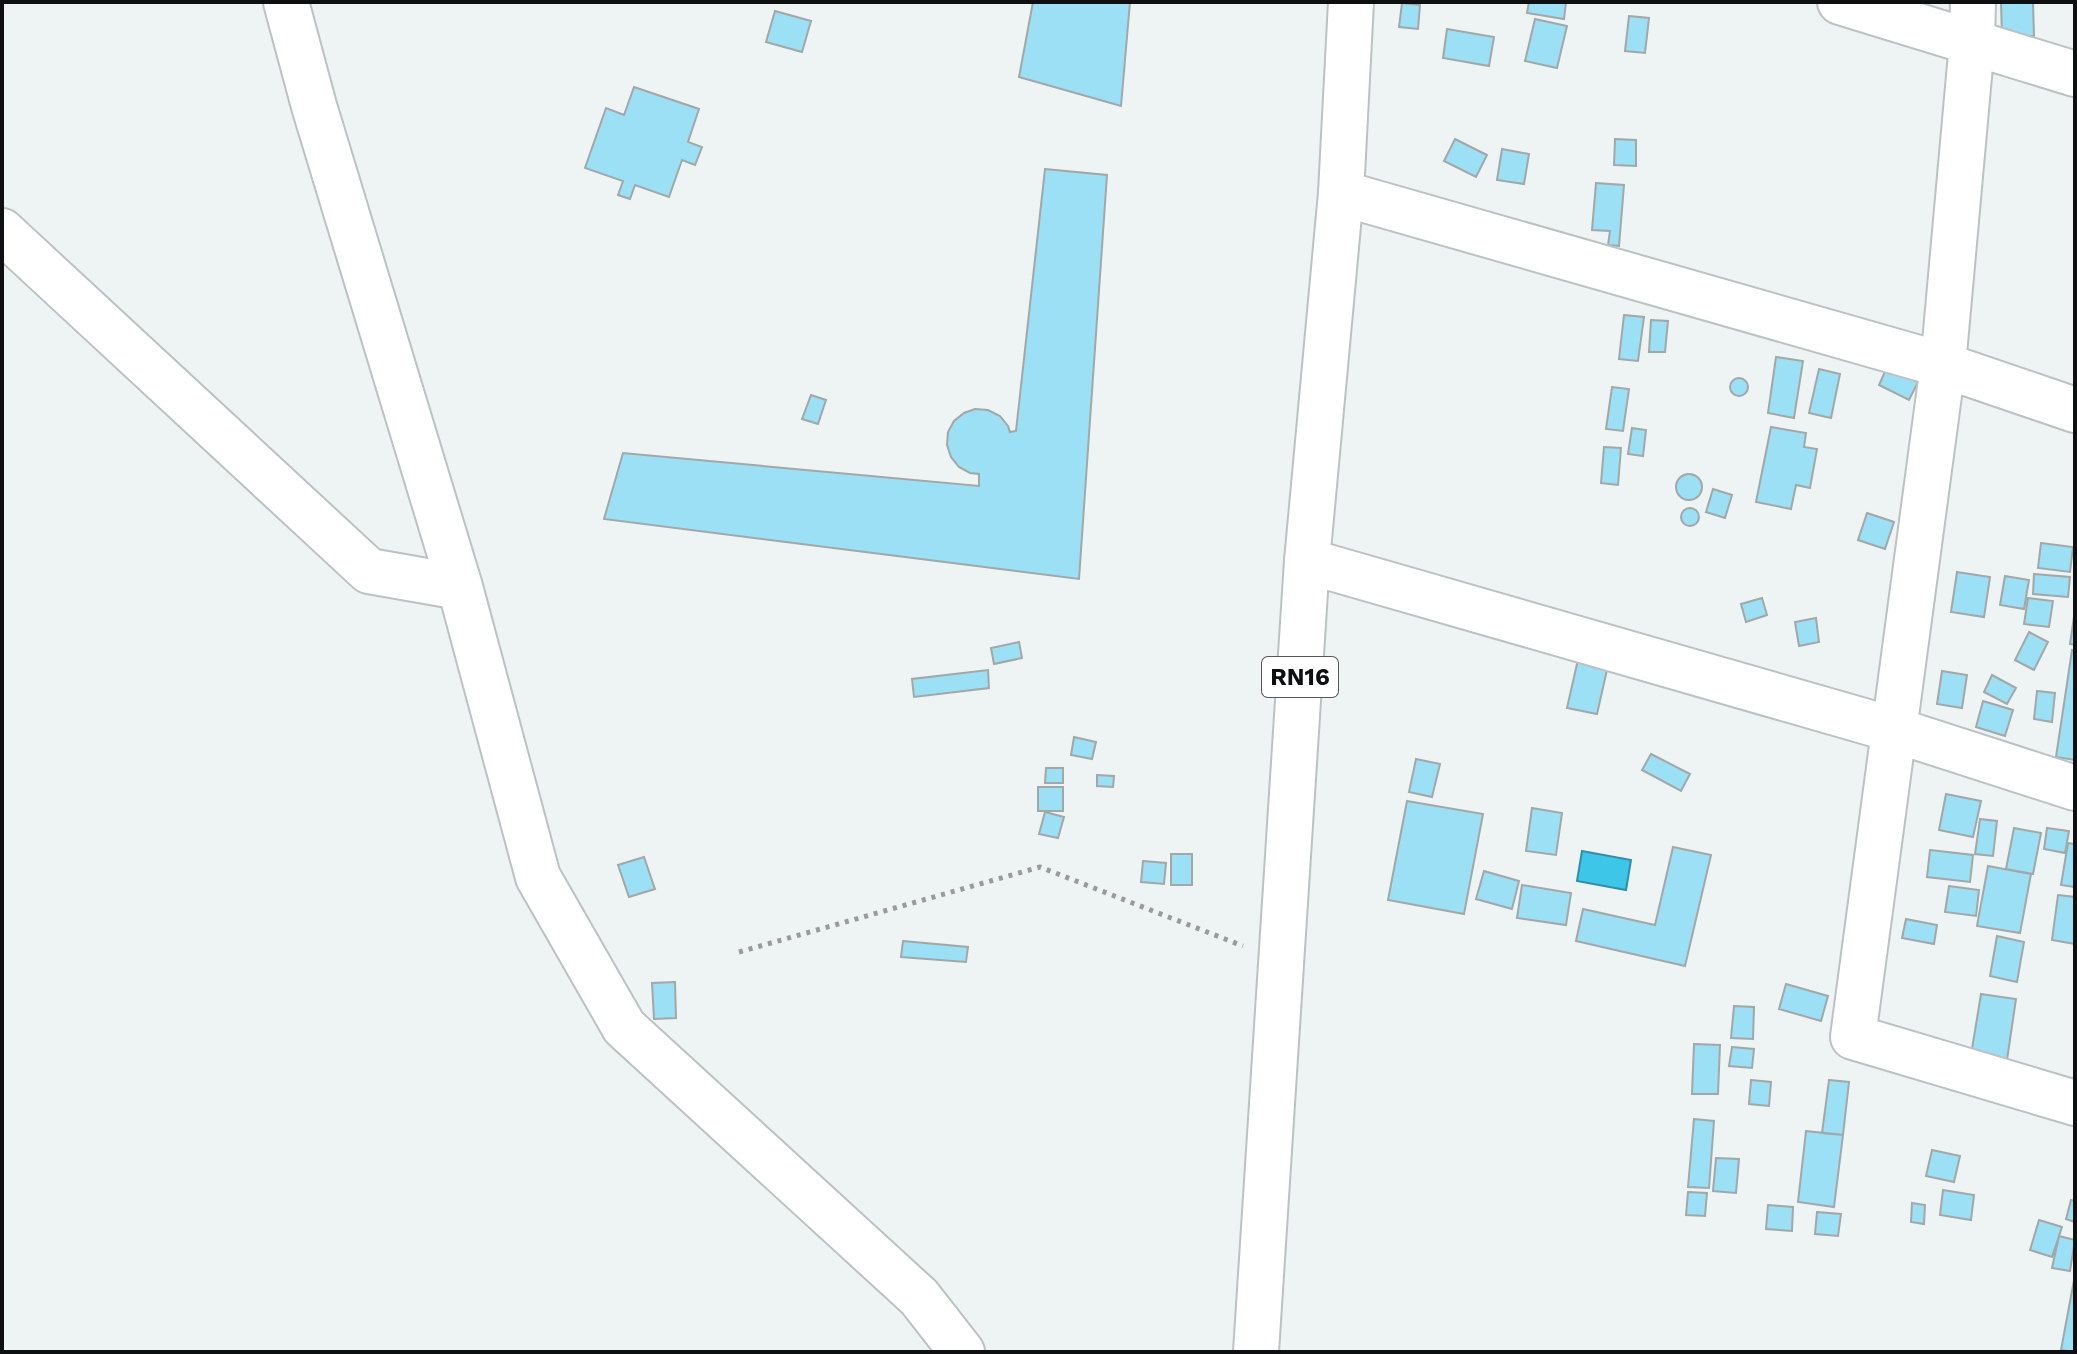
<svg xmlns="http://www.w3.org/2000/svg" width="2077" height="1354" font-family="'Work Sans',sans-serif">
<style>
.water{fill:#3ec6e9;stroke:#2f8fa8;stroke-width:2}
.building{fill:#9ce0f5;stroke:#a2a7a8;stroke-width:2}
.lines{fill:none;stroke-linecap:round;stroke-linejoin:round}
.minor-casing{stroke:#bcc1c2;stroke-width:48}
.major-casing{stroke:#bcc1c2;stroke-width:48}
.path{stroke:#979b9c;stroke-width:5;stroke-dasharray:4 6;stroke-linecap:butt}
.minor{stroke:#fff;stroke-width:44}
.major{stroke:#fff;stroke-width:44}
.labels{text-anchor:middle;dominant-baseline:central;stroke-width:6;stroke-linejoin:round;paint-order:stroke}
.shield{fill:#fff;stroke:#565758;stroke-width:2}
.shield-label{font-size:24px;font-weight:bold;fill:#0d0f10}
</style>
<rect width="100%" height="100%" fill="#eef3f4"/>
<path class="water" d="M1582,851l49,9 -5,30 -49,-9z"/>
<path class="building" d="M1033,2h97l-9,104 -102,-29z
M1529,2h37l-2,17 -37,-6z
M2001,2h32l1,34 -32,1z
M1402,3l18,2 -2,24 -19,-2z
M775,11l36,10 -9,31 -36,-10z
M1629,16l20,2 -4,35 -20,-2z
M1535,19l32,7 -10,42 -32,-7z
M1447,29l47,8 -5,29 -46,-8z
M634,87l65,22 -11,33 14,5 -7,18 -13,-5 -13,37 -34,-12 -5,14 -12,-4 5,-14 -38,-13 21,-60 18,7z
M1455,139l32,16 -11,22 -32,-16z
M1615,139l21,1v26l-22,-1z
M1502,149l27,5 -5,30 -27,-4z
M1045,169l62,6 -28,404 -475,-60 19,-66 356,33v-12l-9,-1 -11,-6 -8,-10 -4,-12 1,-13 6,-11 10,-8 11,-4 13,1 12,6 8,10 2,6 6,-1z
M1596,183l28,2 -5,61 -11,-1 2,-14 -18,-1z
M1624,315l20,2 -6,44 -19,-2z
M1651,320l17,1 -3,31h-16z
M1776,357l27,4 -9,57 -26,-5z
M1887,367l31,15 -9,18 -30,-15z
M1819,369l21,5 -9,44 -22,-5z
M1730 387a9 9 0 1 1 18 0a9 9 0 1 1-18 0Z
M1612,387l17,2 -6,42 -17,-2z
M811,395l15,5 -8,24 -16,-5z
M1771,427l35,6 -2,14 13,2 -7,39 -14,-3 -5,24 -35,-7z
M1632,428l14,2 -3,26 -15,-2z
M1604,447l17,1 -3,37 -17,-2z
M1676 487a13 13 0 1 1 26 0a13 13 0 1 1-26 0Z
M1713,489l19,6 -7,23 -19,-6z
M1681 517a9 9 0 1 1 18 0a9 9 0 1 1-18 0Z
M1867,513l27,9 -9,27 -27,-9z
M2041,543l32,4 -3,25 -32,-4z
M1957,572l33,5 -6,40 -33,-5z
M2034,574l36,3 -2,20 -35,-3z
M2005,576l24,4 -5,29 -24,-4z
M1762,598l5,17 -21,7 -5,-18z
M2028,598l25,3 -4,26 -25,-3z
M2075,610v35l-5,-1z
M1816,618l3,24 -20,4 -4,-24z
M2029,632l19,10 -14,28 -19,-10z
M1019,642l3,16 -28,6 -3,-16z
M2072,650l3,1v109l-19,-3z
M1579,655l30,6 -12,53 -30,-6z
M988,670l1,18 -75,9 -2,-18z
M1942,671l25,4 -5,33 -25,-4z
M1992,675l24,13 -9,16 -23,-12z
M2037,691l18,2 -3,29 -18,-3z
M1983,701l30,9 -8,26 -29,-9z
M1074,737l22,5 -4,17 -21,-4z
M1651,754l39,20 -9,17 -39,-21z
M1416,759l24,5 -8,33 -23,-5z
M1046,768h17v15h-18z
M1097,775l17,1 -1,11 -16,-1z
M1038,787h25v24h-25z
M1946,794l35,7 -8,36 -34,-7z
M1407,801l76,13 -19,100 -76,-14z
M1532,808l30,5 -6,42 -30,-4z
M1045,812l19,5 -6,21 -19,-4z
M1980,819l17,2 -4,35 -18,-2z
M2014,828l27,5 -8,41 -27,-5z
M2047,828l22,3 -4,22 -21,-4z
M2068,843l7,1v43l-14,-2z
M1673,847l38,8 -26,111 -109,-25 7,-32 72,16z
M1930,850l43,5 -3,27 -43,-5z
M1171,854h21v31h-21z
M644,857l11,32 -26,8 -11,-32z
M1143,861l23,2 -2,21 -23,-2z
M1988,866l43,8 -11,59 -43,-7z
M1484,871l35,10 -7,28 -36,-10z
M1522,885l49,8 -5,32 -49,-7z
M1949,886l30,4 -3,26 -31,-4z
M2058,895l17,2v47l-23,-4z
M1906,919l31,6 -3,19 -32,-6z
M1997,936l27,6 -7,40 -27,-6z
M903,941l65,6 -2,15 -65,-5z
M675,982l1,36 -22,1 -2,-36z
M1786,984l42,12 -7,25 -42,-12z
M1981,994l35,5 -9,61 -36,-5z
M1734,1006l20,1 -1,32 -22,-1z
M1694,1044l26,1 -2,49h-26z
M1732,1047l22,2 -2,19 -23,-2z
M1751,1080l20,2 -2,24 -20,-2z
M1829,1080l20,2 -6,53 -21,-2z
M1694,1119l20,2 -5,67 -21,-1z
M1806,1131l37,4 -9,72 -36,-5z
M1932,1150l28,6 -6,26 -28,-6z
M1716,1158l23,1 -3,34 -23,-2z
M1943,1190l31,5 -3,25 -31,-5z
M1688,1192l19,1 -2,23 -19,-1z
M2071,1200l4,1v21l-9,-3z
M1912,1203l13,2 -1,19 -13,-2z
M1768,1205l25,2 -1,24 -26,-2z
M1817,1212l24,2 -3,22 -23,-2z
M2039,1220l23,7 -10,30 -22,-7z
M2059,1236l16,4 -5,31 -18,-3z
M2074,1280h1v72l-14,-2z"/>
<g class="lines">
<defs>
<path id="minor" d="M286,2l28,104 146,481 78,290 86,150 295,270 43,55
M1840,2l235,72
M1973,2l-1,41 -29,322 -90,672 222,66
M1341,193l602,172 132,45
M2,231l367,340 91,16
M1307,561l588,169 180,58"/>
<path id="major" d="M1256,1352l51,-791 34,-368 10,-191"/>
</defs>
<use href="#minor" class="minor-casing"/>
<use href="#major" class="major-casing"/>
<path class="path" d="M739,952l301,-85 203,79"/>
<use href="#minor" class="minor"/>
<use href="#major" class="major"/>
</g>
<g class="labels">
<rect class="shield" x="1262" y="657" width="76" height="40" rx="6"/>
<g class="shield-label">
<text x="1300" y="677">RN16</text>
</g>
</g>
<rect width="2077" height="1354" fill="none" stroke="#0d0f10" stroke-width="8"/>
</svg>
